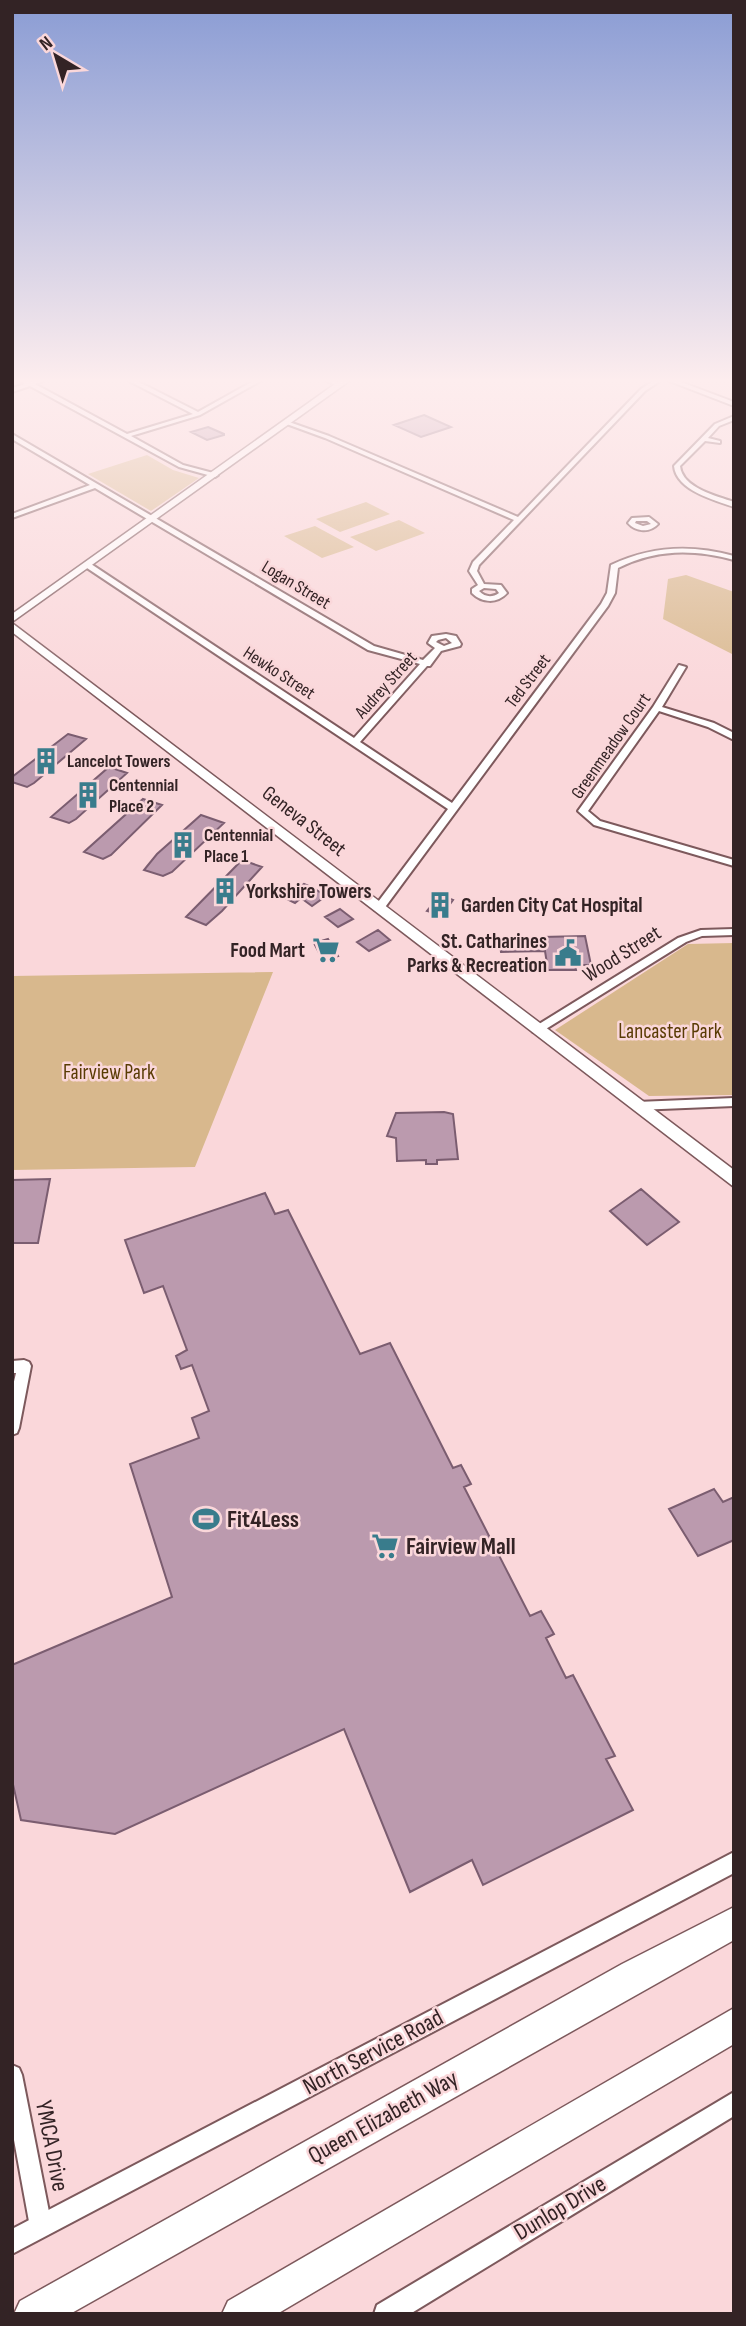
<svg xmlns="http://www.w3.org/2000/svg" width="746" height="2326" font-family="'Sofia Sans Condensed',sans-serif">
<style>
.green{fill:#d8b88d}
.building{fill:#bb9aae;stroke:#7b5d70;stroke-width:2}
.lines{fill:none;stroke-linecap:round;stroke-linejoin:round}
.minor-casing{stroke:#7d595c;stroke-width:4}
.tertiary-casing{stroke:#7d595c;stroke-width:4}
.secondary-casing{stroke:#7d595c;stroke-width:3}
.motorway-casing{stroke:#7d595c;stroke-width:3}
.minor{fill:#fff;fill-rule:evenodd}
.tertiary{fill:#fff;fill-rule:evenodd}
.secondary{fill:#fff;fill-rule:evenodd}
.motorway{fill:#fff;fill-rule:evenodd}
.labels{text-anchor:middle;dominant-baseline:central;stroke-width:5;stroke-linejoin:round;paint-order:stroke}
.far-street-label{font-size:18px;fill:#332325;stroke:#fad7da}
.far-poi-label{font-size:18px;font-weight:bold;fill:#332325;stroke:#fad7da;text-anchor:start}
.street-label{font-size:21px;fill:#332325;stroke:#fad7da}
.poi-label{font-size:21px;font-weight:bold;fill:#332325;stroke:#fad7da;text-anchor:start}
.park-label{font-size:21px;fill:#593b04;stroke:#fad7da}
.near-poi-label{font-size:24px;font-weight:bold;fill:#332325;stroke:#fad7da;text-anchor:start}
.near-street-label{font-size:24px;fill:#332325;stroke:#fad7da}
</style>
<rect width="100%" height="100%" fill="#fad7da"/>
<path class="green" d="M147,455l26,15 26,8 -48,33 -63,-37z
M366,502l24,12 -50,18 -24,-13z
M399,520l26,13 -49,18 -26,-14z
M315,526l39,21 -32,11 -38,-22z
M686,575l48,17v63l-71,-36 5,-40z
M734,943v152l-85,1 -94,-66 133,-86z
M273,972l-78,195 -183,3v-194z"/>
<path class="building" d="M424,415l27,12 -30,10 -27,-12z
M208,427l16,7v1l-17,5 -16,-8z
M68,734l18,5 -52,44 -7,4 -15,-5v-5z
M109,767l18,6 -51,46 -7,4 -18,-6z
M143,799l19,6 -51,50 -8,4 -19,-7z
M201,815l23,8 -52,49 -9,4 -19,-6 13,-16z
M242,860l20,7 -40,44 -16,14 -20,-8z
M304,884l9,4 13,8 -14,10 -11,-8 -6,5 -10,-5z
M440,895l13,5 -11,15 -15,-4z
M340,909l13,10 -15,8 -13,-10z
M378,930l12,10 -21,11 -12,-9z
M585,936l6,29h-16l1,5h-28l-3,-19 -44,1 -2,-14z
M328,939l10,17 -15,4 -9,-17z
M444,1112l9,2 5,45 -21,1v4h-11v-4l-29,1 -1,-23 -9,-2 9,-23z
M50,1179l-12,64h-26v-63z
M641,1189l38,33 -32,23 -37,-34z
M265,1193l10,21 13,-4 72,144 30,-11 63,125 8,-3 10,19 -7,3 66,129 11,-5 13,23 -8,4 20,40 7,-3 42,81 -9,3 27,51 -150,75 -11,-25 -62,32 -66,-163 -229,105 -94,-14 -9,-40v-115l160,-68 -42,-133 69,-26 -7,-20 17,-7 -17,-46 -11,4 -5,-13 11,-6 -24,-64 -19,7 -19,-53z
M714,1489l9,13 11,-5v43l-36,16 -29,-47z"/>
<g class="lines">
<defs>
<path id="minor" d="M18,379h8l5,3 18,-3 -14,5 92,50 66,-20 -68,-35h8l65,33 59,-33h7l-64,36 -69,21 52,29 34,9 1,1 -3,2 -36,-10 -149,-81 -18,6v-4l13,-4z
M322,379h8l13,6 -5,1z
M656,379h7l-18,12 -166,174 -2,6 7,13 17,1 6,8c-10,11 -25,10 -35,0v-4l6,-4 -9,-14 4,-9 41,-42 -189,-82 -41,-15 5,-1 40,14 189,81 123,-128zM484,588l12,1 3,4c-7,5 -14,4 -20,-2z
M734,416v4l-15,6 -11,12 12,3v2l-15,-2 -25,25c2,22 37,30 54,36v5c-20,-7 -58,-17 -60,-41l41,-42z
M12,434l362,212 49,14 12,-12 -7,-5 4,-7 14,-2 10,2 5,8 -1,2 -19,5 -11,15h-3l-67,76 92,61 149,-199 6,-11 4,-28c40,-19 80,-21 123,-9v4c-41,-11 -78,-11 -116,8l-3,25 -7,13 -225,304h-8v-4l73,-97 -364,-243 7,-2 263,174 66,-74 -52,-14 -273,-162 -83,30v-4l78,-29 -78,-46zM446,638l6,5 -8,3 -8,-4 2,-2z
M649,517l9,7c-8,9 -22,8 -30,-1l4,-5zM636,521h11l4,3 -8,2 -8,-3z
M679,665l7,2 -24,40 52,16 20,10v7l-26,-13 -49,-16 -71,100 12,10 134,39v6l-140,-41 -16,-14 75,-104z
M734,929v6l-32,1 -16,6 -145,90h-8l-2,-3 147,-91 23,-8z
M734,1098v8l-97,4 -6,-4 6,-4z
M24,1360l5,2 2,4 -12,62 -2,5 -5,2v-45l4,-17h-4v-12z
M12,2065l7,3 3,7 30,152 -4,7 -7,4 -7,-4 -4,-7 -18,-98z"/>
<path id="tertiary" d="M664,379h9l61,23v4z
M734,1852v21l-722,381v-25z
M734,2092v24l-324,198h-36l3,-9z"/>
<path id="secondary" d="M342,379h10l-340,243v-8z
M12,623l722,547v17l-722,-555z"/>
<path id="motorway" d="M734,1907v33l-664,374h-56l6,-13 602,-337z
M734,2008v36l-457,270h-55l6,-13z"/>
</defs>
<use href="#minor" class="minor-casing"/>
<use href="#tertiary" class="tertiary-casing"/>
<use href="#secondary" class="secondary-casing"/>
<use href="#motorway" class="motorway-casing"/>
<use href="#minor" class="minor"/>
<use href="#tertiary" class="tertiary"/>
<use href="#secondary" class="secondary"/>
<use href="#motorway" class="motorway"/>
</g>
<linearGradient id="sky" x2="0" y2="1"><stop stop-color="#8a9cd4"/><stop offset="0.54" stop-color="#fdedee"/><stop offset="1" stop-color="#fdedee" stop-opacity="0"/></linearGradient>
<rect width="746" height="705" fill="url(#sky)"/>
<defs>
<symbol id="building-bare" viewBox="-9 -9 18 18"><path d="M-4-6H4V6H1V3H-1V6H-4ZM-2.5-4.3h1.7v1.8h-1.7ZM.8-4.3h1.7v1.8H.8ZM-2.5-1h1.7V.8h-1.7ZM.8-1h1.7V.8H.8Z" fill="#397c8c" stroke="#fad7da" stroke-width="2.5" paint-order="stroke"/></symbol>
<symbol id="supermarket-bare" viewBox="-9 -9 18 18"><path d="M-6-5.5h2.5l.6 2H6L4.5 2H-2.5L-4.4-4H-6ZM-1.5 3.2a1.3 1.3 0 1 0 .1 0ZM3 3.2a1.3 1.3 0 1 0 .1 0Z" fill="#397c8c" stroke="#fad7da" stroke-width="2.5" paint-order="stroke"/></symbol>
<symbol id="civic-bare" viewBox="-9 -9 18 18"><path d="M-.6-6.5H3V-4.5H.6V-3L4-1V1h2V6H-6V1h2V-1L-.6-3ZM-1.2 2.5V6h2.4V2.5Z" fill="#397c8c" stroke="#fad7da" stroke-width="2.5" paint-order="stroke"/></symbol>
<symbol id="stadium-bare" viewBox="-9 -9 18 18"><path d="M0-5a6.5 5 0 1 0 0 10a6.5 5 0 1 0 0-10ZM-3.5-1.8h7v3.6h-7Z" fill="#397c8c" stroke="#fad7da" stroke-width="2.5" paint-order="stroke"/></symbol>
</defs>
<g fill-rule="evenodd">
<use href="#building-bare" x="27" y="742" width="38" height="38"/>
<use href="#building-bare" x="69" y="776" width="38" height="38"/>
<use href="#building-bare" x="164" y="826" width="38" height="38"/>
<use href="#building-bare" x="206" y="872" width="38" height="38"/>
<use href="#building-bare" x="421" y="886" width="38" height="38"/>
<use href="#supermarket-bare" x="307" y="931" width="38" height="38"/>
<use href="#civic-bare" x="549" y="934" width="38" height="38"/>
<use href="#stadium-bare" x="187" y="1500" width="38" height="38"/>
<use href="#supermarket-bare" x="366" y="1527" width="38" height="38"/>
</g>
<g class="labels">
<g class="far-street-label">
<text transform="translate(296 585) rotate(31)">Logan Street</text>
<text transform="translate(279 673) rotate(33)">Hewko Street</text>
<text transform="translate(528 681) rotate(-53)">Ted Street</text>
<text transform="translate(386 685) rotate(-48)">Audrey Street</text>
<text transform="translate(611 746) rotate(-55)">Greenmeadow Court</text>
</g>
<g class="far-poi-label">
<text x="67" y="761">Lancelot Towers</text>
<text x="109" y="785">Centennial<tspan x="109" dy="21">Place 2</tspan></text>
<text x="204" y="835">Centennial<tspan x="204" dy="21">Place 1</tspan></text>
</g>
<g class="street-label">
<text transform="translate(304 821) rotate(38)">Geneva Street</text>
<text transform="translate(622 954) rotate(-32)">Wood Street</text>
</g>
<g class="poi-label">
<text x="246" y="891">Yorkshire Towers</text>
<text x="461" y="905">Garden City Cat Hospital</text>
<text x="547" y="941" text-anchor="end">St. Catharines<tspan x="547" dy="24">Parks &amp; Recreation</tspan></text>
<text x="305" y="950" text-anchor="end">Food Mart</text>
</g>
<g class="park-label">
<text x="670" y="1031">Lancaster Park</text>
<text x="109" y="1072">Fairview Park</text>
</g>
<g class="near-poi-label">
<text x="227" y="1519">Fit4Less</text>
<text x="406" y="1546">Fairview Mall</text>
</g>
<g class="near-street-label">
<text transform="translate(373 2052) rotate(-28)">North Service Road</text>
<text transform="translate(383 2117) rotate(-29)">Queen Elizabeth Way</text>
<text transform="translate(52 2146) rotate(79)">YMCA Drive</text>
<text transform="translate(560 2208) rotate(-31)">Dunlop Drive</text>
</g>
</g>
<rect width="746" height="2326" fill="none" stroke="#332325" stroke-width="28"/>
<g transform="translate(56 56) rotate(322)" stroke="#fad7da" stroke-width="5" paint-order="stroke">
<path d="M0-5L12 26L0 18L-12 26Z" fill="#332325"/>
<text y="-10" font-size="19" font-weight="bold" text-anchor="middle" fill="#332325">N</text>
</g>
</svg>
